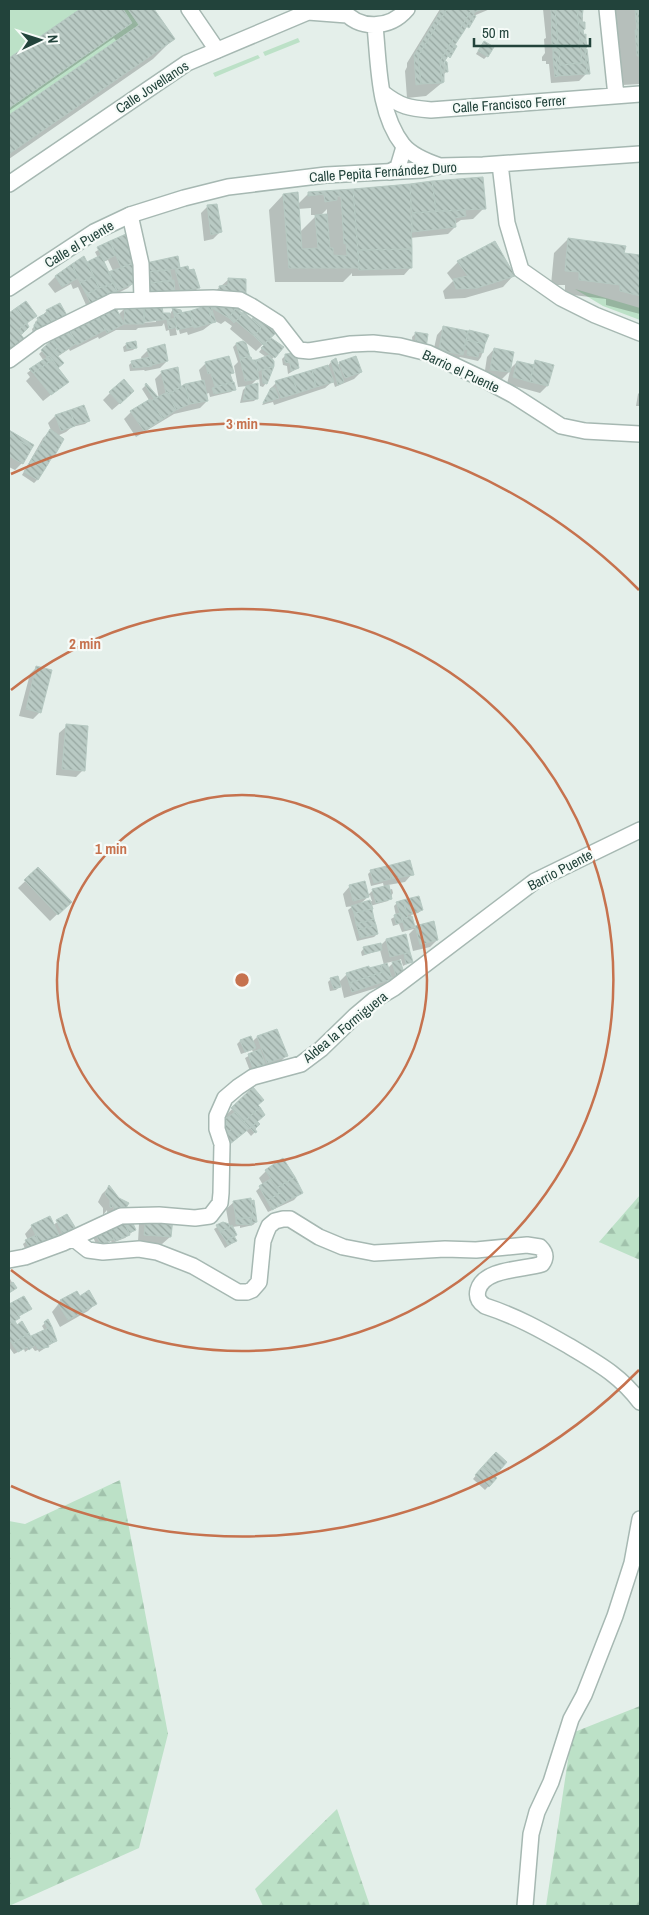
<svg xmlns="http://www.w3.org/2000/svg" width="649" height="1915" font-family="'Archivo Narrow',sans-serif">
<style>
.green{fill:#bce1c7}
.forest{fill:url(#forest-firs)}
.shadow{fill:#0003;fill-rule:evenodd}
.building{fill:url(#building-back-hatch);stroke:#b6c9c2}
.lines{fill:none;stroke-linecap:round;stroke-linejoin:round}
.minor-casing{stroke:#a6b8b2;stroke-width:18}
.tertiary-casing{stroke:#a6b8b2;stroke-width:18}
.minor{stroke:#fff;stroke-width:15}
.tertiary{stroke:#fff;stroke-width:15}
.ring{fill:none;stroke:#c6724e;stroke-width:2.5}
.labels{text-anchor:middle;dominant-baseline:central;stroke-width:4.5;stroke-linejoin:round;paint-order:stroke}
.street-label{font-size:14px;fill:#22433b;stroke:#f6fbf8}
.centre{fill:#c6724e;stroke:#f6fbf8;stroke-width:2.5}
.ring-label{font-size:15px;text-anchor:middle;font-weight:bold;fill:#c6724e;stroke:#f6fbf8;stroke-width:4.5;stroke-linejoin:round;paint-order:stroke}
</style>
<defs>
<pattern id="forest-firs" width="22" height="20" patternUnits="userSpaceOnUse" patternTransform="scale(1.25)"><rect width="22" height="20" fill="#bce1c7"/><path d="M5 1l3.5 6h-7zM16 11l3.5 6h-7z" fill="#a1c2ac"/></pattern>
<pattern id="building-back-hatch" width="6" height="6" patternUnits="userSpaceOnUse" patternTransform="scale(1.25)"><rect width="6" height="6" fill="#b9cac4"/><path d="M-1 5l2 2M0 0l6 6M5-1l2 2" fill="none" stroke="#96a6a0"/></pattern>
</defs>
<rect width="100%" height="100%" fill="#e4efea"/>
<path class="green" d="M9,9h119l11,16 -130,90z
M298,38l2,4 -35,14 -2,-4z
M258,55l2,3 -45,19 -2,-4z
M575,289l65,19v12l-37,-14z"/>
<path class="forest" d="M640,1195v65l-41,-18z
M120,1480l48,254 -29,114 -130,58v-385l16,3z
M640,1706v200h-94l26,-173z
M337,1809l33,97h-107l-8,-17z"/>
<path class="shadow" d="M82,9h70l21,30 -20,20 -144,100v-42l108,-75 -3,-4 -105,73v-52z
M440,9h50l-19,8 -17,28 1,1 -11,16 2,10 -3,3v7l-17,14 -19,2 -2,-27 2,-4v-4z
M543,9h38v9l2,-2 -1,20 4,38 -7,7 -28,2 -2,-19h-3v-3h-4v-4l3,-4 -1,-14 2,-1z
M615,9h25v75l-18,1z
M481,46l6,10 -3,3 -8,-5z
M432,182l52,26 -11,11 -12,1 -6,4v3l-7,7 -38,4 1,29 -7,8 -52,1v-3l-9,9h-68l-6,-72 14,-15 15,9 11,-11zM311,208v7h6l-17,17 -2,-23zM327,209v6l-7,1z
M208,206l12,26 -7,7 -9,2 -3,-28z
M568,239l55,15 17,2v58l-34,-9v-6l-41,-5v-9h-14l3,-32z
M111,242l24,39 -7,7 -18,9 -1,-3 -23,11 -8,-18 -5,2 -2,-5 -16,9 -7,-9 7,-7 43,-19 -3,-6zM108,260l5,11 -5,2 -5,-11z
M177,257l2,12 19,19 -7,7 -46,7 -5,-31z
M458,262l55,14 -10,11 -38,11 -20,1 -2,-8 10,-10 -6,-8z
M229,279l8,32 14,9 5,-5 13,23 13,10 -11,12 2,6 -7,17 -3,4 -3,-1 -1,-9 -9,9 7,12 -3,3 -14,2 3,-13 4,-4 -9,1 -4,-21 4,-4 -5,-15 3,-3 13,12 -2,3 7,4 12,-6 -7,-5 9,-11 -1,-1 -11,11 -26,-22 2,-3 -7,-5 -4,3 -6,-3 -12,9 -15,5 -1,-3 -7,2 -4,-15h-2l3,16 -7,1 -1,-6 -3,1 -2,-8 -2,3 -24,2 -2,2h-20l-17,9 -1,-2 -28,14 -1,-2 -12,8v11l10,14 -24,19 -17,-20 4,-4 -3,-4 17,-12 -5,-7 13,-13 62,-33 4,7 8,-8 36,7h8l3,-5 8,5 24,-7v-2l7,-11zM156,319v3l-18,1v-2z
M26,303v21l-4,10 -13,20v-39z
M47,311l13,15 -26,11 -2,-8 4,-4 -1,-3z
M444,327l44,8 -7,22 -3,4 -18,-4 -5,5 -23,-5 5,-22z
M415,334l11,1 -13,13 -1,-11z
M127,344l9,3 -3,3 -9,2 -1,-5z
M494,349l15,21 8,-8 15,4 4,-4 11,24 -7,7 -33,-9 3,-13 -8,8 -18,-2 3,-20z
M148,350l19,11 -7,7 -15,3 -1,-1 -14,1 -1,-6 3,-3 10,-2 -1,-3z
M286,355l12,13 -10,6 -1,-8 -4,-1 -1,-6z
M331,362l6,4 3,-3 21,9 -7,7 -19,8 -2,-6 -8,7 -51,17 -1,-3 -11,3 7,-13v-2l7,-7 52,-17z
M206,363l26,10 -2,2 4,14 -3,3 -21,5 -1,-4 -3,1 1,7 -7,7 -26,6 -38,23 -12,-18 7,-7 18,-12 -7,-11 4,-4 13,14 -4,-20 7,-7 18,17 22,-7 -3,-12z
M640,392v14h-4l2,-12z
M110,393l16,5 -14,12 -9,-10z
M83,406l6,15 -4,3 -13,3 -6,5 -9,4 -20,44 -3,3 -12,-8 21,-37 8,-8 -3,-7 7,-7z
M9,432l24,13 -11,18 -7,7 -6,-3z
M37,667l3,45 -7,7 -14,-3 11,-42z
M67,726l16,44 -7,7 -20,-2 3,-42z
M38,869l32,33 -20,19 -32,-33z
M371,871l41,3 -7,8 -17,3 1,5 3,-1 1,4 -5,8 -18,5 7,28 -3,3 -17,4 -9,-31 5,-4 -7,1 -3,-13 7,-8 18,9 5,-5 11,-3 -1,-4 -12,3 -3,-12zM370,895l2,6 -13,4z
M397,903l25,7 -4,3 -7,2 3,13 2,-1 21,13 -7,7 -17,4 -4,-17 5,-5 -12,3 -3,-8 -6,2 -2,-7 5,-3 -2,-10z
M405,936l6,26 -8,4 -2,-7 -2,1 4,13 -3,3 -8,2v-1l-9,9 -39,12 -3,-13 -5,5 -6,1 -2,-9 3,-3 7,4 9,-9 37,-9 -4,-15 -18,6 -1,-4 3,-4 16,-2 6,-6zM395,961l-8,8 -1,-6z
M276,1030l10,26 -7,7 -29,8 -5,-13 9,-5 -2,-3 -11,4 -4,-10 3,-3 11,-4 1,5 5,-5z
M253,1089l4,17 -1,16 2,2 -5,5 2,3 -4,4 -5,-6 -19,16 1,-27 -3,-3z
M266,1171l35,21 -7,8 -26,12 -12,-21 7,-6 -4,-7z
M109,1187l9,12 9,4 -13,16 -6,1 -1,-10 -4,5v-7l-5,-6 4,-8z
M234,1202l22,20 -3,3 -13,3v-2l-8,1 1,10 3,4 -11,7 -11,-19 10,-6 5,2 -3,-16z
M67,1216l6,11 -3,3 -10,6 -2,-2 -7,8 -25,9 -3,-7 5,-4 -3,-6 7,-8 21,-1z
M146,1217l25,2 -1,18 -8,7 -24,-2 1,-18z
M130,1220l4,10 -3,3 -6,5 -13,5 -1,-2 -13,7 -5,-11z
M9,1277l6,11 -6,5z
M23,1297l8,11 -13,9 -4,5 3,4 13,12 15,-7 -3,-5 3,-3 11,18 -17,11 -1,-2 -3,1 -3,-4 -7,5 -1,-3 -10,5 -5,-7v-41z
M61,1301l34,3 -7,7 -28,16 -8,-15z
M489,1460l17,2 -13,15 2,2 -10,11 -12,-11z"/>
<path class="building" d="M80,9h43l9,14 -123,85v-50z
M128,9h26l21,30 -166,115v-39l130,-90z
M442,9h5l-29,47 3,28 -5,1 -2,-30z
M447,9h25l-12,20 4,2 -6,9 -4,-2 -14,23 2,22 -21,1 -3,-28z
M472,9h11l-8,3 -11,19 -4,-2z
M551,9h4l3,36h-6z
M555,9h22l5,54 -22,2 -1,-15 -6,1 -1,-6h6z
M577,9l6,1 -1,8v4h3v7l-2,1 1,5 2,-1v6h-4v8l5,-1 -2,2 2,25 -29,2 -2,-19 -3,1v-7l6,-1 1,15 22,-2z
M635,9h2l3,59 -1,-12z
M637,9h3v39z
M474,15l2,1 -7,12 -3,-2z
M635,30h2l2,26h-2z
M454,38l4,2 -14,22v20l-2,1 -2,-22z
M582,40h4l1,7 -5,1z
M484,41l10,6 -6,10 -10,-6z
M455,45l2,1 -7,12 -2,-2z
M585,49h2l3,25h-3z
M556,57l2,19 -3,1 -2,-19z
M445,61l2,1 1,10h-3z
M483,177l3,32 -50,2 -4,-30z
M432,181l4,30 -24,2 -2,-29z
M410,184l2,65 -54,1 -5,-61z
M353,189l6,79h-70l-6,-74 15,-2 4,57 16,-1 -3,-33 12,-1 3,34h3v7l14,1 -1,-13 -2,1 -3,-48h-4v4l-12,2 -1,-8 -16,2v-4z
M217,204l5,28 -11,3 -4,-30z
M465,210l1,6 -11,2 1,9 -44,5v-19z
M126,234l8,29 -13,5 -11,-27z
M568,238l58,8 -2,7 16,2v41l-20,-5v-6l-41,-5v-8l-14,-1z
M110,241l6,14 -12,6 -7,-14z
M495,241l20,35 -38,12 -21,1 -3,-10 15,-3 -11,-15z
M412,249v19l-53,2 -1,-20z
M101,255l13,28 -15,5 -12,-26z
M84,256l10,20 -14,7 -8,-19z
M178,256l2,12 -32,4 -2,-9z
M134,263l3,19 -20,9 -9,-19z
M72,264l6,14 -16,9 -7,-11z
M188,266l1,4 5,-1 6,19 -19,3 -6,-22z
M170,270l2,11 -23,2 -1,-11z
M94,276l5,12 -13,6 -6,-11z
M228,278l18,1v16h-26l-1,-9 9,-1z
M174,280l1,13 -23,2 -3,-12z
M114,283l3,8 -8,4 -4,-8z
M104,286l5,9 -18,9 -5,-10z
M26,301l11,15 -10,7 -11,-15z
M60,303l9,16 -15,8 -8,-17z
M210,304l6,18 -4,1 -4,-18z
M210,304l31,2 -2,5 -4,-2 -6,9 -17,-10z
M208,305l4,18 -18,5 -4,-17z
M115,306l9,18 -17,9 -9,-18z
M125,306h19v18h-20z
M144,306h18l1,7h7v6l-26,3z
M16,308l11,15 -9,7 -9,-10v-7z
M172,308l9,2 1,3 -8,1z
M235,309l8,4 -9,10 -5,-5z
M190,311l4,15 -17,4 -3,-16z
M48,312l6,15 -17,8 -3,-5v-5l4,-5 -1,-2z
M244,312l17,16 -7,8 -18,-15z
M256,313l22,18 -15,14 -9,-9 7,-8 -9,-9z
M98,315l7,15 -28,15 -8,-15z
M175,318l2,9 -8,2 -2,-9z
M9,320l17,21 -17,12z
M27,323l2,4 -7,7 -4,-4z
M443,326l25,5 -5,24 -24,-5z
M69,330l8,13 -20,13 -4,-5 5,-3 -5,-9z
M469,330l20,5 -4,9 -19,-4z
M415,332l13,2 -2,14 -10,-3z
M271,338l13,9 -9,11 -14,-10z
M53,339l5,9 -5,3 11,12 -6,5 -5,-8 -4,-4 -2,1 -6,-7z
M466,340l19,4 -2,9 -4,-1 -1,5 -11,-2 1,-5 -4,-1z
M136,341l1,7 -10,1 -1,-6z
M243,341l3,2 4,14 -10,1 -4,-15z
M165,344l3,17 -16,4 -5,-16z
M494,348l20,4 -4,20 -20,-2z
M296,353l3,15 -8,3 -1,-8 -5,-1v-8z
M269,355l5,6v5l-16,5 -2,-11z
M49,356l3,4 -19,13 -4,-4z
M229,356l5,17 -4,1 3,8 -18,5 -4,-14 -3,1 -3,-12z
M356,356l6,16 -17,6 -6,-16z
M150,357l2,9 -19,2 -2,-7z
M251,357l1,3h4l3,19 -14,2 -5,-23z
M336,358l8,24 -6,3 -7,-24z
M52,360l17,22 -18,13 -18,-22z
M535,360l19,5 -6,21 -18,-4z
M517,361l17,4 -4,17 -17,-5z
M328,365l6,17 -18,5 -4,-17z
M274,366l-7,18 -4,-1 -1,-12z
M178,367l3,20 -12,7 -2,-2 -1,1 -5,-22z
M312,370l4,17 -18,6 -6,-17z
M292,376l6,17 -17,5 -6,-17z
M124,379l10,12 -14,13 -11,-12z
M204,380l4,21 -18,3 -5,-20z
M234,382l2,8 -22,4 -2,-6z
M146,383l12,14 -4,2 -9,-14z
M258,383v16l-15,1 3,-14z
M185,384l5,20 -14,6 -7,-16z
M271,388h4l4,10 -16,5z
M167,392l9,18 -13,9 -12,-18z
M150,399l13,20 -19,12 -14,-20z
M84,405l6,16 -15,4 -5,-15z
M70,410l5,16 -14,5 -6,-16z
M50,429l14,10 -9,16 -14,-11z
M9,430l25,15 -2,3 -23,-13z
M9,435l23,13 -9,16 -14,-8z
M41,444l13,10 -9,15 -14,-9z
M31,460l14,9 -7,11 -14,-8z
M36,666l16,4 -11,43 -15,-4z
M66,724l22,2 -3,45 -23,-2z
M410,860l4,15 -23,4 -4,-13z
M387,866l4,13 -17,4 -4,-13z
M38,867l34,35 -14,13 -34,-35z
M365,881l4,16 -16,4 -4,-16z
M389,885l3,14 -16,4 -4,-14z
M419,896l4,14 -16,5 -4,-15z
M370,900l3,9 -19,4 -3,-7z
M403,900l5,17 -6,2 -6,-17z
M372,909l2,10 -18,5 -2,-11z
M400,913l3,9 -7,2 -2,-9z
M412,916l3,11 -10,3 -3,-11z
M374,919l2,6 -18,5 -2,-6z
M434,921l4,19 -18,5 -5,-19z
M376,925l2,9 -18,4 -2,-8z
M406,934l4,18 -20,5 -4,-18z
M381,943l1,7 -17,4 -2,-7z
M410,952l3,10 -7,2 -2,-10z
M400,960l4,13 -8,3 -4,-14z
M387,963l5,16 -40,13 -3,-9 34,-11 -2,-7z
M381,965l2,7 -34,11 -3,-10 23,-7v2z
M338,976l3,11 -7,2 -4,-11z
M277,1029l11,27 -21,7 -10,-27z
M251,1036l5,12 -11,4 -5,-12z
M260,1049l5,15 -12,5 -5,-15z
M253,1087l11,13 -6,5 2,2 -16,15 -13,-14z
M260,1107l5,8 -15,13 -6,-6z
M235,1112l15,16 -10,8 -15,-17z
M225,1119l8,9 -7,6 -4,-12z
M258,1122l2,2 -5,5 2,3 -2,1 -5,-5z
M233,1128l7,8 -10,8 -4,-10z
M283,1158l12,19 -18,11 -12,-18z
M295,1177l8,16 -16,8 -5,-9 -3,1 -2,-5z
M270,1179l9,14 -12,8 -8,-15z
M109,1185l10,13 10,5 -3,5 -4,-2v6l-8,1v-8l-3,3 -1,-1v-7l-5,-6z
M282,1192l5,9 -15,9 -5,-9z
M251,1198l2,19 -17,2 -3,-18z
M254,1200l3,22 -5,1 -1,-6h2l-2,-16z
M67,1214l8,13 -12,7 -7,-14z
M50,1216l9,19 -19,9 -9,-19z
M146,1216l27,2 -2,19 -27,-2z
M251,1217l1,8 -16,-1v-5z
M131,1219l5,11 -7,3 -5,-12z
M123,1220l7,15 -15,6 -7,-15z
M223,1222l6,2 1,3 -10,5 -4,-7z
M232,1225l5,10 -11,6 -6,-9z
M109,1226l5,13 -13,6 -6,-12z
M36,1235l3,8 -10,5 -4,-8z
M234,1236l3,5 -9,4 -2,-4z
M13,1282l4,6 -8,5v-8z
M89,1290l8,14 -29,16 -10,-16 3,-2 -1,-2 17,-9 3,5z
M24,1296l8,13 -13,7 -8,-13z
M11,1303l9,15 -11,6v-20z
M48,1319l4,8 -4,2 -4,-7z
M15,1321l2,4 5,-4 7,12 -17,11 -3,-6v-14z
M52,1327l5,14 -5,2 -6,-14z
M46,1329l6,14 -4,2 1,2 -11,2 -7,-13z
M29,1333l6,12 -6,5 -2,-3 -9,5 -6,-8z
M496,1452l11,10 -12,14 -12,-10z
M483,1466l14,12 -8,9 -14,-12z"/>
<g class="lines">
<defs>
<path id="minor" d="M189,9l28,41
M607,9l9,87
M383,93c18,14 26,15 48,17l209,-16
M390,172l8,-5 6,-20
M142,300l71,-2 27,2 13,7 25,16 21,27 10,1 42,-7 22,-1 27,3 28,7 57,27 28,15 48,31 24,5 55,3
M9,360l31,-23 73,-36 29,-1 -1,-36 -11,-49
M74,1239l14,11 15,2 36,-3 18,3 36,14 45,26h9l5,-2 7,-8 4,-41 3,-8 3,-7 6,-5 8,-2h7l29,18 24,10 31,6 71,-4 31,1 51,-5 13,2c5,5 7,10 2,17 -18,6 -58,4 -64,26 -2,8 1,12 7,16 31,10 56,24 84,40 28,17 51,29 71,56
M9,1260l16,-3 38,-14 58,-27 38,-1 36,3 15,-2 10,-13 1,-10 1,-49 -5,-15v-13l8,-18 13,-11 15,-10 48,-13 20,-15 34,-33 19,-16 20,-12 141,-107 105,-51
M525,1906l6,-72 6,-22 14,-30 20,-63 13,-24 31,-79 17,-53 8,-44"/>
<path id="tertiary" d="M342,9c17,22 48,20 65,0
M375,26c4,39 3,87 28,119 9,11 25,17 37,21
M500,164l7,59 14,47 40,28 34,17 45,18
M9,184l178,-121 121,-51 39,3
M9,288l85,-56 36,-17 54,-17 44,-11 98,-12 96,-5 18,-4 43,-1 157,-11"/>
</defs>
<use href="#minor" class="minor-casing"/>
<use href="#tertiary" class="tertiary-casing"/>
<use href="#minor" class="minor"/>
<use href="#tertiary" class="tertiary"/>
</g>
<g class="ring">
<circle cx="242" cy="980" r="185"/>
<path d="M11 690A371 371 0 1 1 11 1270"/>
<path d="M639 1370A556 556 0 0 1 11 1486M11 474A556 556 0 0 1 639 590"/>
</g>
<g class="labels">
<g class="street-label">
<text transform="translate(152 87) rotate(-33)">Calle Jovellanos</text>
<text transform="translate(509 104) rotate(-4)">Calle Francisco Ferrer</text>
<text transform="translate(383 172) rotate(-4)">Calle Pepita Fernández Duro</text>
<text transform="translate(79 244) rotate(-31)">Calle el Puente</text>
<text transform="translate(461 371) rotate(25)">Barrio el Puente</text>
<text transform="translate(560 870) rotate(-28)">Barrio Puente</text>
<text transform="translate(345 1027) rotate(-39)">Aldea la Formiguera</text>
</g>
</g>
<circle cx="242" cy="980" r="8" class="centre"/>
<g class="ring-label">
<text x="242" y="429">3 min</text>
<text x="85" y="649">2 min</text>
<text x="111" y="854">1 min</text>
</g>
<rect width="649" height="1915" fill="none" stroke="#22433b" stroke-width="20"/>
<g transform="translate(40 40) rotate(86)" stroke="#f6fbf8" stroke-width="4" paint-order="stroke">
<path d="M0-4L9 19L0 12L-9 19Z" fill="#22433b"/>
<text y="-8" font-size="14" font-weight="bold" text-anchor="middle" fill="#22433b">N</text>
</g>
<path d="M474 38v8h116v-8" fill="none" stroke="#22433b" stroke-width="2.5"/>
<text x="482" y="38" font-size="15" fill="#22433b" stroke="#f6fbf8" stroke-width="4" paint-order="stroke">50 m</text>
</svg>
